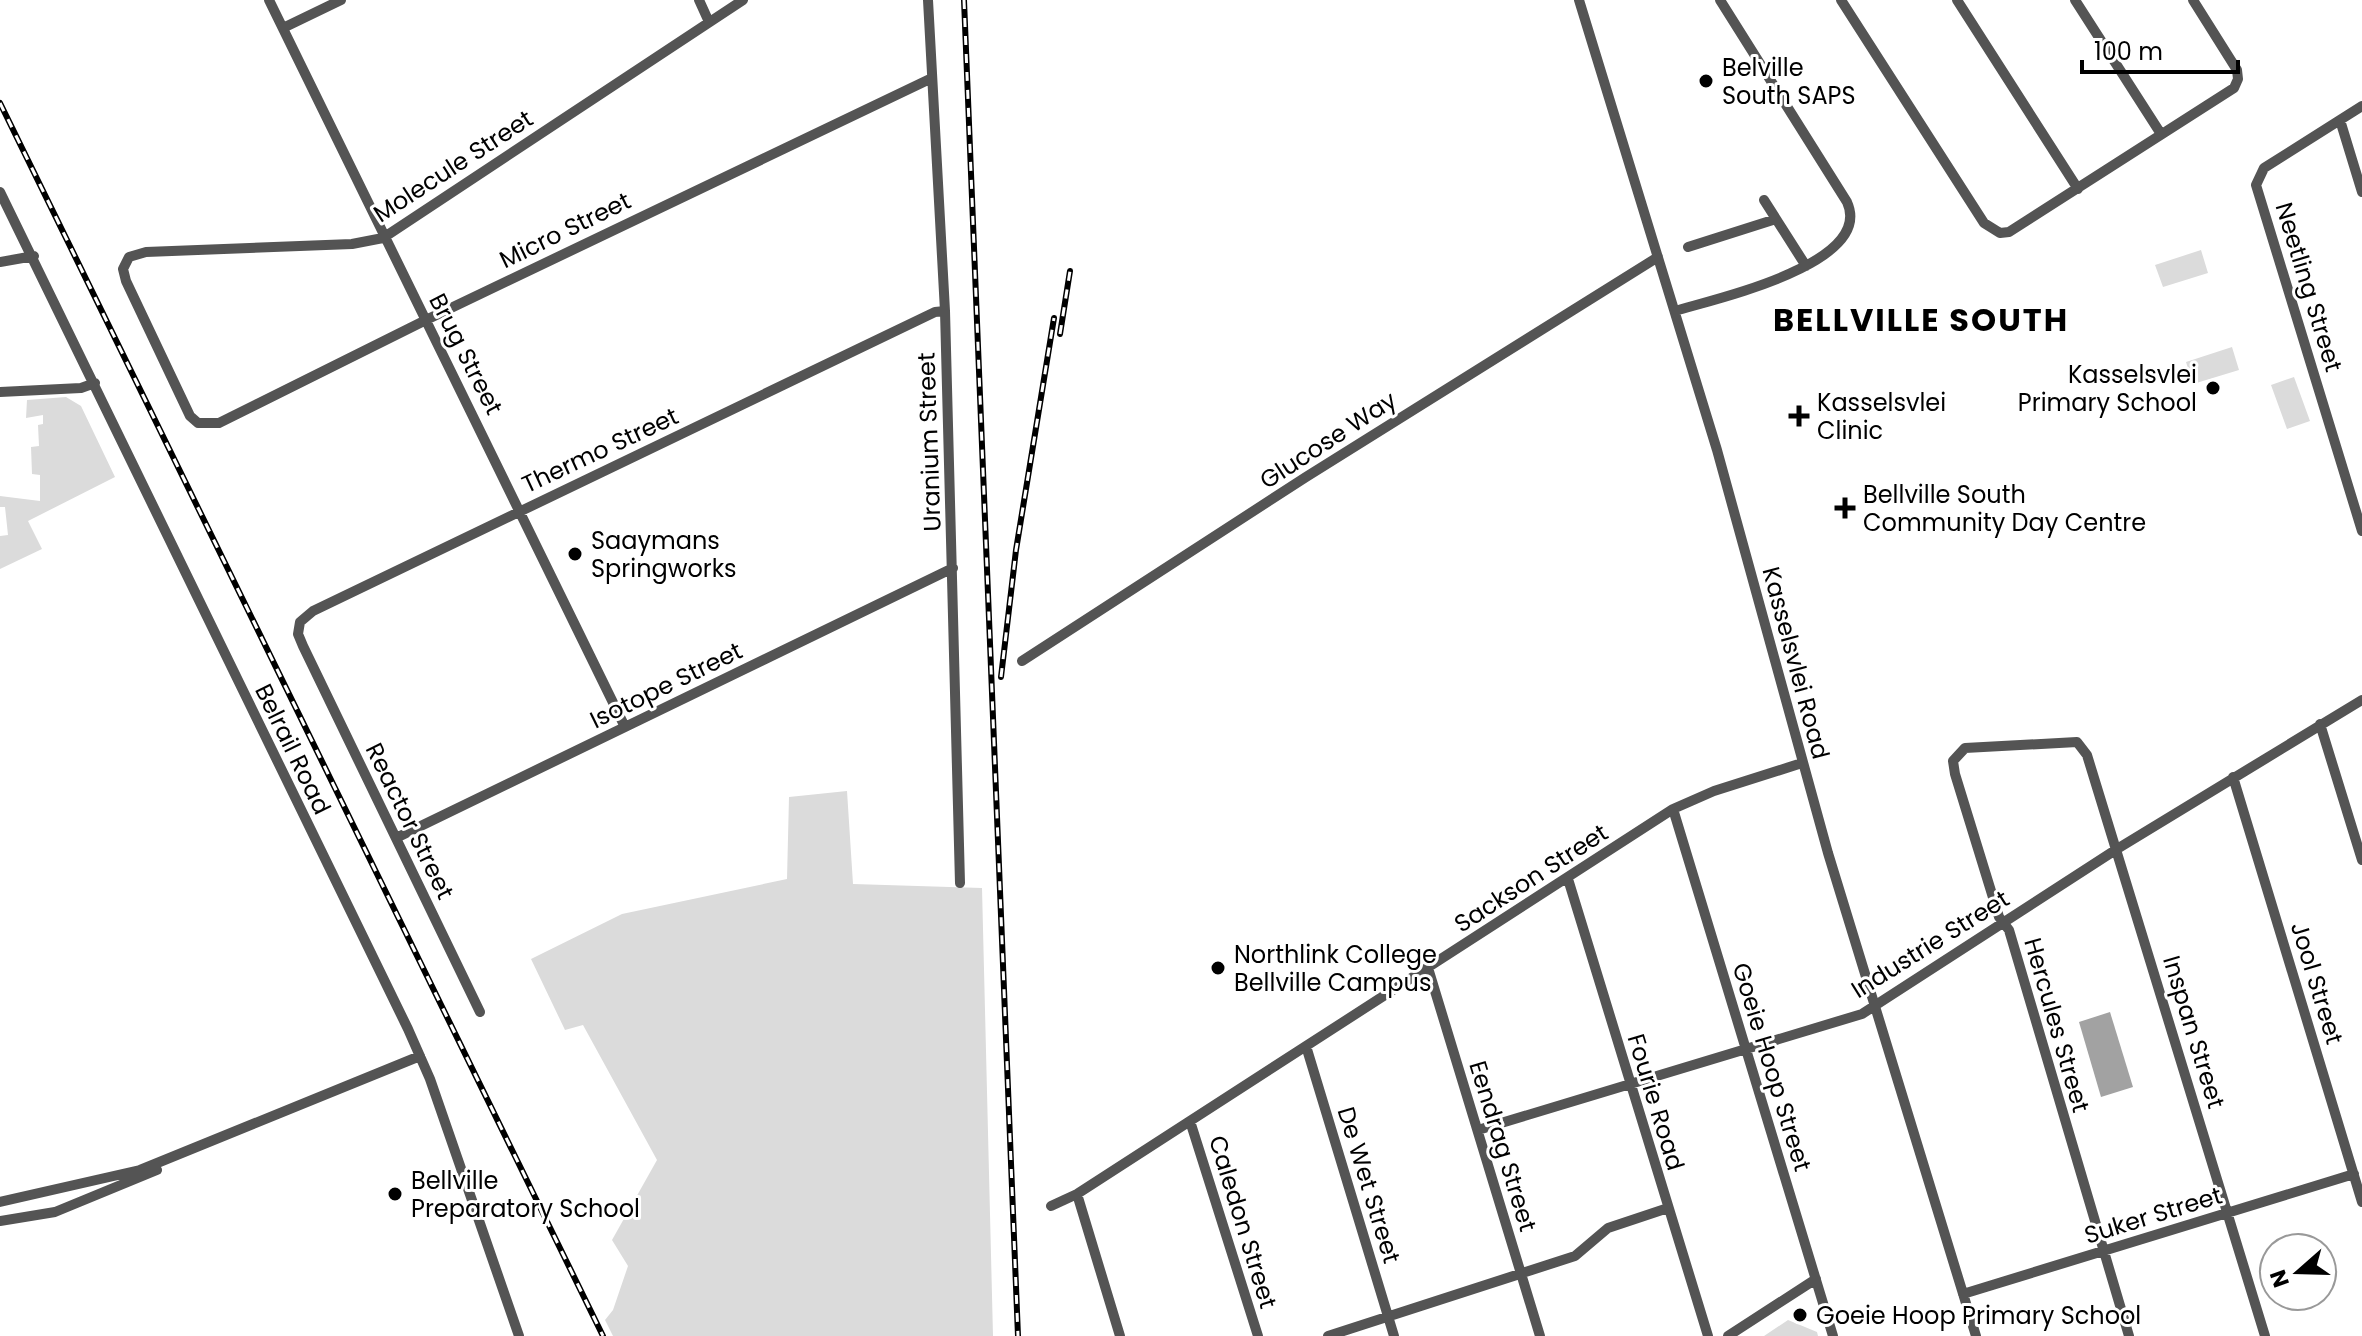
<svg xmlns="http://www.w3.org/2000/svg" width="2362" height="1336" font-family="Poppins,sans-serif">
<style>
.green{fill:#dbdbdb}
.water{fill:#a2a2a2}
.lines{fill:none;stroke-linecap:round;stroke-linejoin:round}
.minor{stroke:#545454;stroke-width:10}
.rail-casing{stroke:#000;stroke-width:6}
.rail{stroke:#fff;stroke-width:3;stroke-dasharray:9;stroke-linecap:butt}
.poi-dot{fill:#000;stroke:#fff;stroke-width:3}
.labels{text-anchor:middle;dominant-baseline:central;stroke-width:6;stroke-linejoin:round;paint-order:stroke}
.poi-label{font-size:24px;fill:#000;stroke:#fff;text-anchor:start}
.street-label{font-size:24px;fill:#000;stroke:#fff}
.district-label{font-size:32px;font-weight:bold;letter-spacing:2px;fill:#000;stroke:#fff}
</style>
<rect width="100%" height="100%" fill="#fff"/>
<path class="green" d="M2201,250l7,23 -45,14 -8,-22z
M2232,347l7,23 -46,14 -7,-22z
M2294,377l16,44 -23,8 -16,-44z
M66,397l15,9 34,71 -87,44 14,28 -42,20v-33l8,-1 -3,-28h-5v-11l40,5v-26l-8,-1 -1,-27 8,-1 -1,-21 5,-1v-9l-17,3 1,-18z
M847,791l6,93 129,4 11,448h-380l-8,-16 8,-10 15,-44 -16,-26 45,-80 -74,-135 -18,5 -34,-71 91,-45 165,-35 2,-82z
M1788,1320l29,12 1,4h-54z"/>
<path class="water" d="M2110,1012l23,75 -32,10 -22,-75z"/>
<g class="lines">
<path class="minor" d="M269,0l356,727
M699,0l10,22
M743,0l-360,238 -31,6 -206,8 -17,5 -6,12 3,12 64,135 8,7h21l209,-104 504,-241
M928,0l17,311 15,572
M1579,0l138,450 111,403 148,483
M1841,0l143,223 16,10 9,-1 225,-144 4,-9 -1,-9 -44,-70
M1957,0l121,189
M2075,0l86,134
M283,28l58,-28
M2362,106l-98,62 -8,17 106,346
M2340,120l22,72
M0,192l408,837 22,50 89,257
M1764,200l42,66
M1688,247l88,-28
M0,262l34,-6
M1675,311c39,-12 200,-47 172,-109l-127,-202
M0,392l81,-4 14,-5
M1022,661l284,-184 352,-220
M2320,724l42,136
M2233,777l129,425
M1673,809l160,527
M396,838l557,-270
M1568,879l140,457
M1428,968l112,368
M480,1012l-177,-366 -5,-12 2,-12 13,-11 622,-299 10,-1
M1306,1046l88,290
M1190,1121l68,215
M1478,1130l384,-116 255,-165 245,-149
M1077,1194l43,142
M0,1202l140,-32 280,-114
M1051,1206l26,-12 596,-385 41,-18 88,-28
M0,1221l55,-9 102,-42
M1963,1294l391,-120
M1328,1336l247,-80 33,-28 60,-20
M1728,1336l88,-57
M2129,1336l-120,-406 -10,-13 -44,-143 -2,-13 12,-13 112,-6 10,13 178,581"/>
<defs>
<path id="rail" d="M964,0l54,1336
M0,103l603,1233
M1060,334l10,-63
M1001,677l15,-127 38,-232"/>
</defs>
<use href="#rail" class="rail-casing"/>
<use href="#rail" class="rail"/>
</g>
<g class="poi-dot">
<circle cx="1706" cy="81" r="8"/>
<circle cx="2213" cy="388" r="8"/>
<path d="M1795 404h8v8h8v8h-8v8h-8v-8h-8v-8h8z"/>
<path d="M1841 496h8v8h8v8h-8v8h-8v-8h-8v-8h8z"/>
<circle cx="575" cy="554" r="8"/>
<circle cx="1218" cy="968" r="8"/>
<circle cx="395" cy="1194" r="8"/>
<circle cx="1800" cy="1315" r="8"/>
</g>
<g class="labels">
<g class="poi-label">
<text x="1722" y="67">Belville<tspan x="1722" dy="28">South SAPS</tspan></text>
<text x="2197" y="374" text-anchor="end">Kasselsvlei<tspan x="2197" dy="28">Primary School</tspan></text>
<text x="1817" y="402">Kasselsvlei<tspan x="1817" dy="28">Clinic</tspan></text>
<text x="1863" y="494">Bellville South<tspan x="1863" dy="28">Community Day Centre</tspan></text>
<text x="591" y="540">Saaymans<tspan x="591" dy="28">Springworks</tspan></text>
<text x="1234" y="954">Northlink College<tspan x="1234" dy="28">Bellville Campus</tspan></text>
<text x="411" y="1180">Bellville<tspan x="411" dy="28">Preparatory School</tspan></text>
<text x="1816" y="1315">Goeie Hoop Primary School</text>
</g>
<g class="street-label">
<text transform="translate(453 166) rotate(-33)">Molecule Street</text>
<text transform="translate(565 230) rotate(-26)">Micro Street</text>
<text transform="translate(2309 287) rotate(73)">Neetling Street</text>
<text transform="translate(466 354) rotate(63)">Brug Street</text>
<text transform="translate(1328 440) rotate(-33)">Glucose Way</text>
<text transform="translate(929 442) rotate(-92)">Uranium Street</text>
<text transform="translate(600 450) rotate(-25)">Thermo Street</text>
<text transform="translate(1796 663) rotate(75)">Kasselsvlei Road</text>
<text transform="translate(666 685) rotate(-26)">Isotope Street</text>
<text transform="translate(293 749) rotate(64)">Belrail Road</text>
<text transform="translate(410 821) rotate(64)">Reactor Street</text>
<text transform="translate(1531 878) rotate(-33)">Sackson Street</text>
<text transform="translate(1930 944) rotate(-32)">Industrie Street</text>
<text transform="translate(2317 983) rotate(73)">Jool Street</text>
<text transform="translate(2057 1025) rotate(74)">Hercules Street</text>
<text transform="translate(2194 1032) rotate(73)">Inspan Street</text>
<text transform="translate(1772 1067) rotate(73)">Goeie Hoop Street</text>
<text transform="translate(1656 1102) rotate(73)">Fourie Road</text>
<text transform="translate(1503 1146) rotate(73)">Eendrag Street</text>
<text transform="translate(1369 1185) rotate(73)">De Wet Street</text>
<text transform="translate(2153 1215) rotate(-17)">Suker Street</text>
<text transform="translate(1243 1222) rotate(73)">Caledon Street</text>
</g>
<g class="district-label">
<text x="1921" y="319">BELLVILLE SOUTH</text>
</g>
</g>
<g transform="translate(2298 1272) rotate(250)"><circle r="38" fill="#ffffff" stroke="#999999" stroke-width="2"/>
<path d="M0-6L14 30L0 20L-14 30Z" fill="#000000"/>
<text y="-12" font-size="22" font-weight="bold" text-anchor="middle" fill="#000000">N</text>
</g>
<path d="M2082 60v12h156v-12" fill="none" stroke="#000000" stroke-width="4"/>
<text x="2094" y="60" font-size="24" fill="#000000" stroke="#ffffff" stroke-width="6" paint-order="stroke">100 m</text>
</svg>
